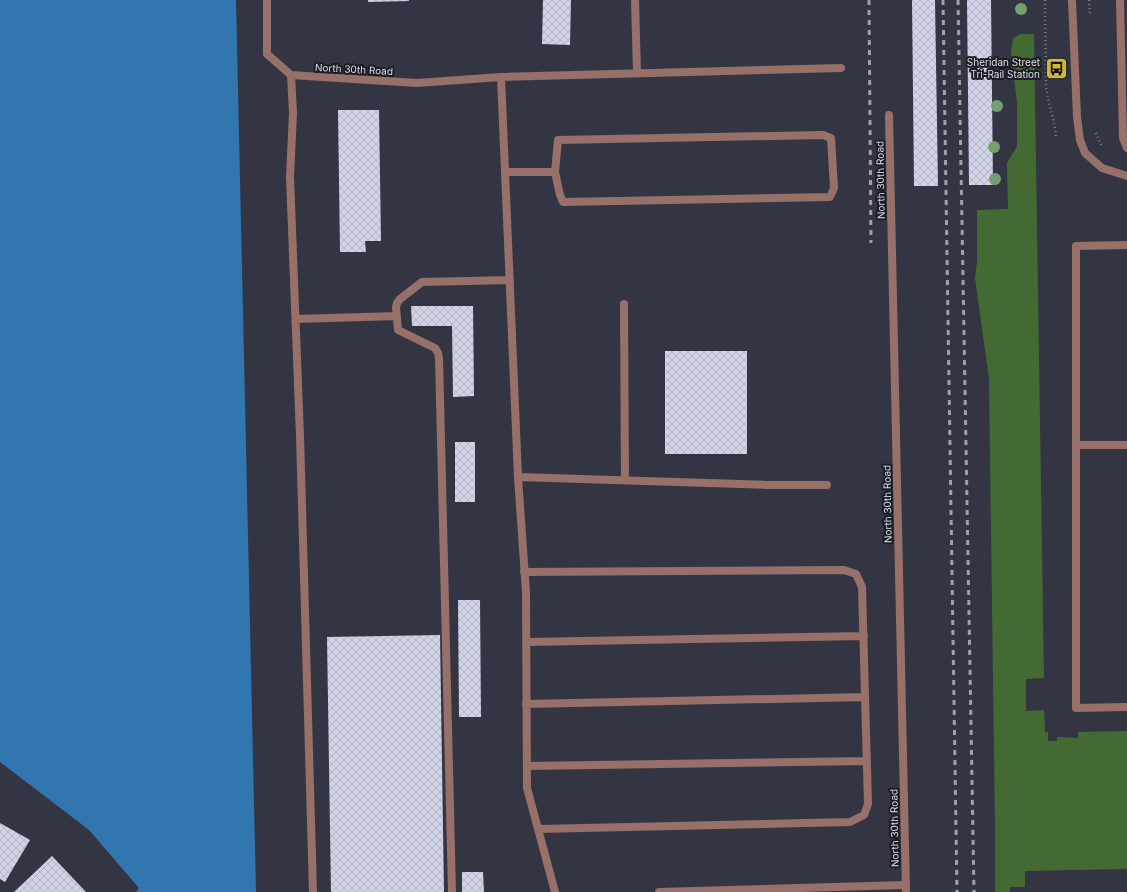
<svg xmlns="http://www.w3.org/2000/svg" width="1127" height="892" font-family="Inter,sans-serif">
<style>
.green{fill:#436a33}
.water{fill:#3176ae}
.building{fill:url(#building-cross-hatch)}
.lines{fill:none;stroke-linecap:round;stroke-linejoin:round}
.path{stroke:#787a86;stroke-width:2.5;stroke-dasharray:1 3;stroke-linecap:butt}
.service{stroke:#97706a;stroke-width:8}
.minor{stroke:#97706a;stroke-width:8}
.rail{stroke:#9fa1ac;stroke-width:3;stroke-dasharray:5 5;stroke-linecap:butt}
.tree{fill:#779e70}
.labels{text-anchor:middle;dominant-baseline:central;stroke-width:4;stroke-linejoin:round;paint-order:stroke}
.poi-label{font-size:10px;fill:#dcdee7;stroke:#1c1d24;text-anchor:end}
.street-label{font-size:10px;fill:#dcdee7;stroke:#1c1d24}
</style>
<defs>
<pattern id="building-cross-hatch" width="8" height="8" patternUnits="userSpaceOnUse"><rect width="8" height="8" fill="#d0d3e5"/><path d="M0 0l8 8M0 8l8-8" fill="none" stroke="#b4b6c5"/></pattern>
</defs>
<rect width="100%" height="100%" fill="#333543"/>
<path class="green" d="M1021,34h13l10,644 -18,1v32l18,-1 1,22h3v9h9v-4l21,1v-6l49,-1v138l-102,2v16h-15v5h-15v-61l-6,-452 -14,-101 2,-17v-51l31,-1 -1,-46 10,-17v-43l-6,-51 2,-14z"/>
<path class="water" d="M0,0h236l20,892h-120l3,-4 -50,-58 -89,-68z"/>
<path class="building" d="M368,0h41v1l-41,1z
M543,0h28l-1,45 -28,-1z
M912,0h23l3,186h-24z
M967,0h24l2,185h-24z
M338,110h41l2,131h-16l1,11h-26z
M411,306h62l1,90 -21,1 -1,-71h-40z
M665,351h82v103h-82z
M455,442h20v60h-20z
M458,600h22l1,117h-22z
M440,635l4,257h-113l-4,-255z
M0,823l30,17 -25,42 -5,-3z
M52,856l34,36h-72z
M462,872h21l1,20h-22z"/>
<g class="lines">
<path class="path" d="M1045,0l1,86c2,17 8,32 10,50
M1089,0l1,14
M1096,133l5,12"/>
<path class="service" d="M635,0l2,73
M1072,0l5,117 3,23 5,13 17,15 25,8
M1120,0l3,138 4,10
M291,75l2,38 -3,64 10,259 13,456
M505,172h50l3,-32 265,-5 8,3 3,50 -4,9 -267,5 -3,-7 -5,-23
M1127,245l-51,1v462l51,-1
M624,304l1,176
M296,319l101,-3
M1076,445h51
M518,477l250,8h59
M524,572l320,-2 12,4 6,13 6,217 -4,11 -14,7 -312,7
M526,642l338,-6
M526,704l339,-7
M527,766l340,-5
M452,892l-13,-534 -1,-5 -3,-5 -37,-18 -2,-23 1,-4 3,-4 22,-17 88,-2
M555,892l-28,-104 -1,-196 -8,-115 -17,-400 340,-9
M659,892l247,-7"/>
<path class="minor" d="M267,0v54l24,21 126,8 84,-6
M889,115l17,777"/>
<path class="rail" d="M869,0l2,243
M943,0l14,892
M958,0l16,892"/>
</g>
<g class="tree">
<circle cx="1021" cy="9" r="6"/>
<circle cx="997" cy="106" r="6"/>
<circle cx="994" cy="147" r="6"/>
<circle cx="995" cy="179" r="6"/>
</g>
<defs>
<symbol id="bus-square" viewBox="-11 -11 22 22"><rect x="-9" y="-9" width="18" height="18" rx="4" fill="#ceb837" stroke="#1c1d24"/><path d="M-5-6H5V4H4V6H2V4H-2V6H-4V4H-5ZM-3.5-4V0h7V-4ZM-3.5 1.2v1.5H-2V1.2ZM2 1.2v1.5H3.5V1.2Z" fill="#111"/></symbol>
</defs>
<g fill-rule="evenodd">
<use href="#bus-square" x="1044" y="56" width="25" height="25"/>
</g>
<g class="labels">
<g class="poi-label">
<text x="1040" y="62">Sheridan Street<tspan x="1040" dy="12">Tri-Rail Station</tspan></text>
</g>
<g class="street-label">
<text transform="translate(354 69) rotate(3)">North 30th Road</text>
<text transform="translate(880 180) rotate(-91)">North 30th Road</text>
<text transform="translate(887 504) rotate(-91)">North 30th Road</text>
<text transform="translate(894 828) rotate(-91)">North 30th Road</text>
</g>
</g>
</svg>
